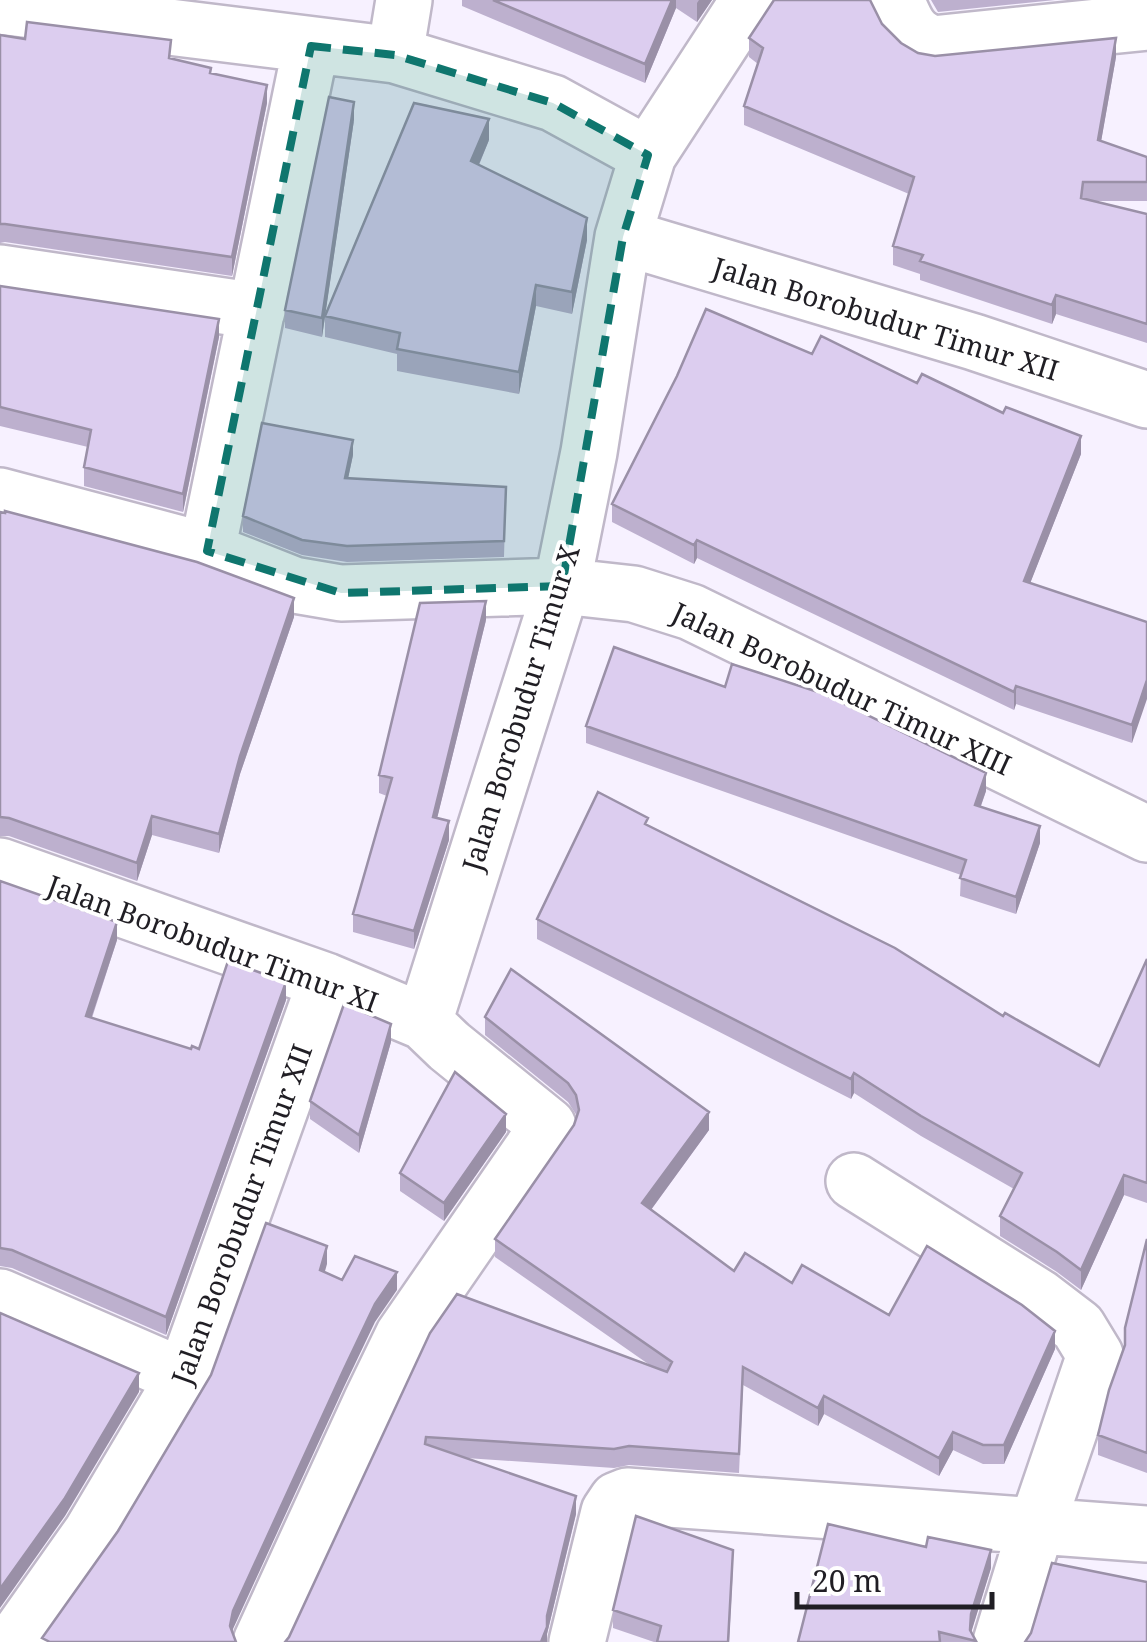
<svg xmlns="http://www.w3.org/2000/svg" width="1147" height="1642" font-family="'Noto Serif',serif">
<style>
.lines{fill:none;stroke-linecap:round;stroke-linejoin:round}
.minor-casing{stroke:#c0b8c9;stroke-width:60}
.minor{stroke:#fff;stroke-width:55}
.wall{fill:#bdb0ce}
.shaded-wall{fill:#9a90a7}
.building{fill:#dccdef;stroke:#9a90a7;stroke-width:2.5}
.marked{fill:#0f766e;fill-opacity:0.2;stroke:#0f766e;stroke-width:8;stroke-dasharray:20 12;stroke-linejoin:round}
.labels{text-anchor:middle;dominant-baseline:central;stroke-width:8;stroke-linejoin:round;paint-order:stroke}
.street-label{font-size:28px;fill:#201e24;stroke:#fff}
</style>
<rect width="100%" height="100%" fill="#f7f1ff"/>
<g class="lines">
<defs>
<path id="minor" d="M896,0c10,22 12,34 36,44l215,-22
M0,6l395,49 158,48 95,52
M395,55l9,-55
M623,237l351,105 173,58
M0,273l257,38
M0,496l207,55 87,34 47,8 221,-7 72,8 57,18 456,222
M207,551l104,-505
M0,866l326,115 98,41 25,24 99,80 -145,210 -31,64 -111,242
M424,1022l138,-436 27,-134 34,-215 25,-82 101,-155
M854,1181l186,117 38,29 17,28 -59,173 -35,114
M0,1297l184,80
M14,1642l77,-109 93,-156 142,-396
M577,1642l32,-130 8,-12 10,-4 520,38"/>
</defs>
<use href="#minor" class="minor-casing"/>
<use href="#minor" class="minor"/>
</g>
<path class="wall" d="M462,0h250l-15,22 -21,-14 -31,75 -183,-77z
M931,0h124l-117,12z
M882,24l19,19 17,10 17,3 181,1 -15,84 46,16v44h-55l55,13v129l-91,-29 -4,10 -132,-44v-6l-27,-9v-19l16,-52 -165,-69v-19l14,-42 -9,-7v-19z
M0,35l171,24 40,14 56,30 -35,173 -227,-34 -5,1z
M354,120l-29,195 164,-175 -10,25 108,75 -15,74 -36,-8 -17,88 -122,-23v-17l-72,-17v-20l-3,20 -37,-9v-18z
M0,286l219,51 -36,175 -99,-26v-19l4,-20 -88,-21z
M812,354l105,29 164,71 -51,129 117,39 -15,121 -116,-39 -2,6 -317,-152 -3,6 -82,-42v-18z
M353,455l-5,23 158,9 -2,70 -157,5 -45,-7 -59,-23v-16z
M0,512l294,105 -54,157 -21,79 -67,-18 -15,46 -128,-45h-9z
M486,620l-49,198 12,22 -35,109 -61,-17v-18l34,-118 -8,-3v-18z
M586,726l400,65 -5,15 59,37 -24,71 -56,-18 1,-21 -375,-132z
M648,825l355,191 96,50 48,-107v244l-23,-8 -43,95 -24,-18 -57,-36v-20l14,-27 -93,-53 -67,-43 -3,6 -314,-160v-20z
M0,881l117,59 -25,78 99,31h8l87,-49 -120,335 -154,-67 -12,-2z
M485,1017l224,113 -58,80 83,61 58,12 97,32 166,34 -51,115h-21l-30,-14 -14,26 -115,-62 -6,12 -75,-41 -4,88 -110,-8 -15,3 -148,-10 110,56 -29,120v8l-258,-5 141,-304 224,35 -159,-111v-18l79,-114 3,-9 -9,-14 -83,-67z
M391,1042l-32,111 -49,-34v-18z
M506,1132l-62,89 -44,-30v-18z
M1147,1239v234l-49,-18v-20l27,-90z
M733,1568l-4,74h-75l-41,-14v-18z
M991,1568l-20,64 5,10h-178z"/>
<path class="shaded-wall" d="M672,0h4v8l-31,75v-19z
M699,0h13l-15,22v-19z
M1116,38v19l-18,102v-19z
M267,85v18l-35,173v-19z
M354,102v18l-32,217v-19z
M489,119v21l-18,43v-22z
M587,218v22l-15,74v-22z
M536,285v21l-17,88v-22z
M1056,295v19l-4,10v-19z
M219,319v18l-36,175v-18z
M1081,436v18l-57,145v-18z
M353,440v15l-8,38v-15z
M697,540v18l-3,6v-19z
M294,598v19l-54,157 -21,79v-19l21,-78z
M486,601v19l-53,215v-18z
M1147,680v19l-15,44v-18z
M1016,686v18l-2,6v-18z
M986,773v18l-11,31v-17z
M152,816v19l-15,46v-18z
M449,821v19l-35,109v-18z
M1040,826v17l-24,71v-17z
M117,922v18l-31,94v-18z
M286,982v18l-120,335v-18z
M391,1024v18l-32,111v-18z
M854,1073v20l-3,6v-20z
M709,1112v18l-67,92v-19z
M506,1114v18l-62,89v-18z
M1124,1175v20l-43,95v-20z
M327,1246v18l-7,25v-19z
M397,1272v18l-22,32 -31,65 -111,242 -3,13v-16l3,-15 111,-242 31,-65z
M1055,1331v18l-51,115v-19z
M139,1373v19l-74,124 -65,92v-19z
M824,1396v18l-6,12v-18z
M953,1432v18l-14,26v-18z
M576,1496v18l-29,120v8h-6z
M991,1550v18l-20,65 -1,9 1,-28z"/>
<path class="building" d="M493,0h179l-27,64z
M774,0h96l12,24 19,19 17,10 17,3 181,-18 -18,102 49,17v25h-64l-2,16 66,16v110l-91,-29 -4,10 -132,-44 3,-6 -30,-9 21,-69 -170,-71 19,-58 -14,-10z
M27,22l144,18 -2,18 42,10 -1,5 57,12 -35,172 -227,-33h-5v-189l25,4z
M329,97l25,5 -32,216 -37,-8z
M414,103l75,16 -18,42 116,57 -15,74 -36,-7 -17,87 -122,-23 3,-16 -75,-17z
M0,286l219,33 -36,175 -99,-27 7,-37 -91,-23z
M706,309l106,45 9,-18 96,47 5,-9 81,39 3,-6 75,29 -57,145 123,41v58l-15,45 -116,-39 -2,6 -317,-152 -3,5 -82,-41 65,-128z
M262,423l91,17 -8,38 161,9 -2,54 -157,5 -45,-6 -59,-24z
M5,511l192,51 97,36 -54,158 -21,78 -67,-18 -15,47 -128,-45 -9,-1v-305l5,1z
M486,601l-53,216 16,4 -35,110 -61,-17 39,-136 -13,-3 41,-172z
M614,647l111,40 7,-23 92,30 162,79 -11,32 65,21 -24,71 -56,-19 6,-18 -380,-134z
M598,792l50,26 -3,6 250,124 108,68 2,-3 94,53 48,-107v224l-23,-8 -43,95 -24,-18 -57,-36 22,-43 -101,-57 -67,-43 -3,6 -314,-160z
M0,881l117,41 -31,94 105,33 1,-3 7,3 29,-88 58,21 -120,335 -154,-67 -12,-2z
M511,969l198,143 -67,91 92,68 11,-18 47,30 10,-18 87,50 38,-69 95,59 33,26 -51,114h-21l-30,-13 -14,26 -115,-62 -6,12 -75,-41 -4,87 -110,-8 -15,3 -188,-12 -1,7 151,52 -29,120v11l-6,15h-256l4,-5 141,-304 27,-39 210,78 5,-10 -177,-123 79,-114 5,-15 -3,-15 -8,-12 -83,-66z
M344,1004l47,20 -32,111 -49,-34z
M455,1072l51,42 -62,89 -44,-30z
M266,1223l61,23 -7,24 22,10 13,-24 42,16 -22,32 -31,65 -111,242 -3,15 6,16h-186l-8,-4 76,-107 93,-156z
M1147,1239v214l-49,-18 11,-45 16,-45v-17z
M0,1313l139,60 -74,125 -65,91z
M636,1516l97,34 -5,92h-71l4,-16 -48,-16z
M828,1524l98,23 2,-10 63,13 -20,64 -1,16 6,11 -37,-9 1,10h-142z
M1052,1563l95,19v60h-122l6,-9z"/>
<path class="marked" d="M311,46l84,9 158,48 95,52 -25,82 -61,349 -221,7 -134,-42z"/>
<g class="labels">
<g class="street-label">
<text transform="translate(886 318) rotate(17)">Jalan Borobudur Timur XII</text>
<text transform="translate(842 688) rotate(25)">Jalan Borobudur Timur XIII</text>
<text transform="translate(520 708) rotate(-73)">Jalan Borobudur Timur X</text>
<text transform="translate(213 943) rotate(20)">Jalan Borobudur Timur XI</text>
<text transform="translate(241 1214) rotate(-70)">Jalan Borobudur Timur XII</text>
</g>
</g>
<path d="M797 1592v15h195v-15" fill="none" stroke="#201e24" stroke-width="5"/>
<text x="812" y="1592" font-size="30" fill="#201e24" stroke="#ffffff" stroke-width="8" paint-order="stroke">20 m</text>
</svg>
